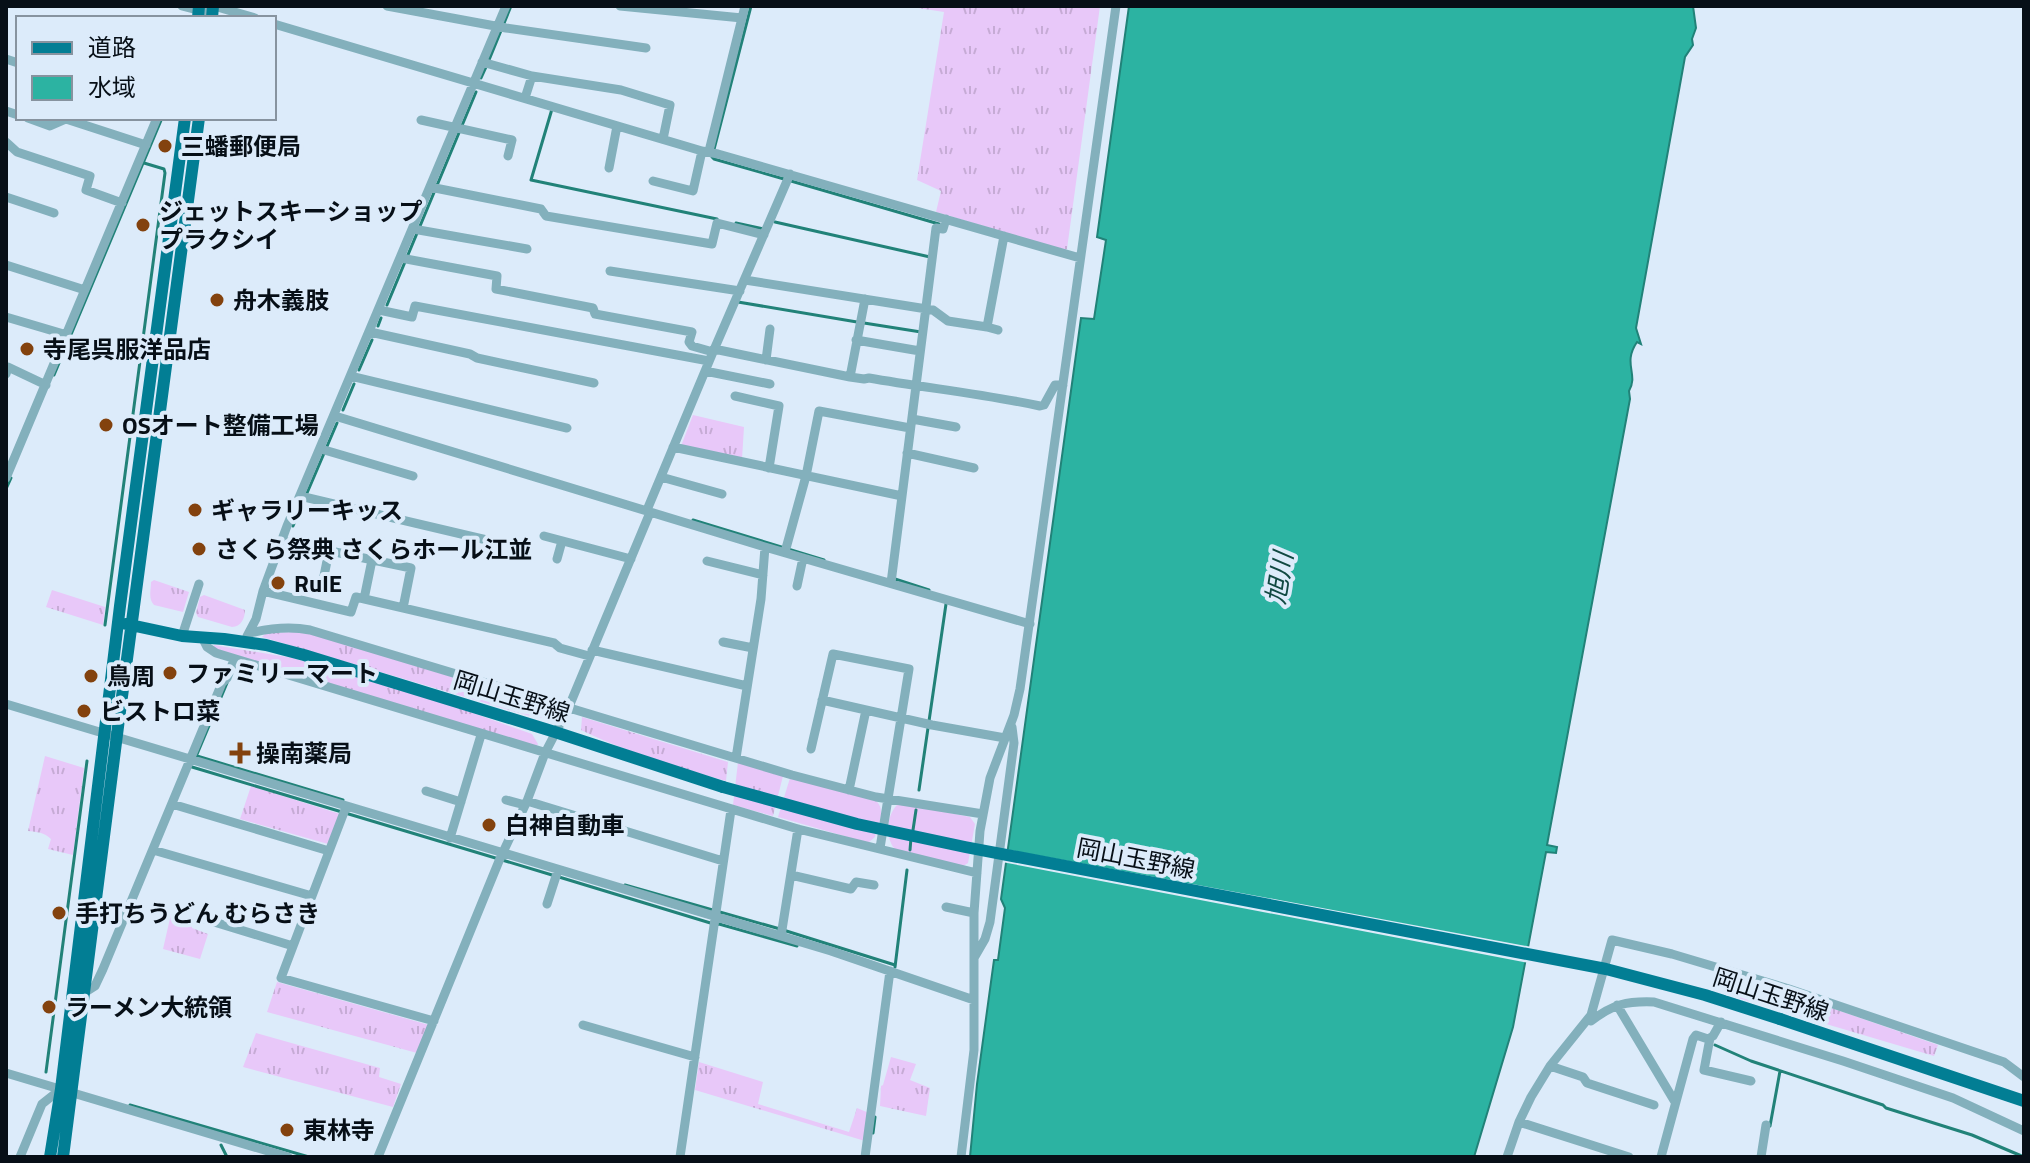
<svg xmlns="http://www.w3.org/2000/svg" width="2030" height="1163" font-family="'Titillium Web','Noto Sans JP',sans-serif">
<style>
.grass{fill:url(#grass-tufts)}
.park{fill:#e8c8f9}
.water{fill:#2cb3a2;stroke:#218278;stroke-width:2}
.pier{fill:#dcebfa}
.lines{fill:none;stroke-linecap:round;stroke-linejoin:round}
.stream{stroke:#218278;stroke-width:3}
.minor{stroke:#83b0bc;stroke-width:9}
.major{stroke:#027e94;stroke-width:12}
.major-bridge{stroke:#027e94;stroke-width:12}
.poi-dot{fill:#83420e;stroke:#dcebfa;stroke-width:3}
.labels{text-anchor:middle;dominant-baseline:central;stroke-width:8;stroke-linejoin:round;paint-order:stroke}
.poi-label{font-size:24px;font-weight:bold;fill:#070f17;stroke:#dcebfa;text-anchor:start}
.street-label{font-size:24px;fill:#070f17;stroke:#dcebfa}
.water-label{font-size:26px;font-style:italic;fill:#114942;stroke:#dcebfa}
</style>
<defs>
<pattern id="grass-tufts" width="24" height="20" patternUnits="userSpaceOnUse" patternTransform="scale(2)"><rect width="24" height="20" fill="#e8c8f9"/><path d="M3 7l-1-3M5 7V3M7 7l1-3M15 17l-1-3M17 17v-4M19 17l1-3" fill="none" stroke="#c6abd5"/></pattern>
</defs>
<rect width="100%" height="100%" fill="#dcebfa"/>
<path class="grass" d="M905,6h195l-33,243 -3,1 -128,-38 5,-21 -24,-11 27,-168z
M693,415l51,12 -2,32 -61,-13z
M154,580l35,12 -6,20 -29,-7c-6,-6 -3,-15 -3,-23z
M52,590l53,17 -2,18 -57,-18z
M204,595l41,15c0,8 -4,17 -13,17l-34,-10 -2,-4 4,-16z
M293,632l19,2 244,75 2,3 -10,6 -15,-1 -271,-80 4,-4z
M214,645l79,13 166,50 73,26 6,10 -2,3 -323,-99z
M582,717l146,45 -2,19c-50,-14 -99,-29 -145,-51z
M45,756l39,12 -11,87 -25,-6 3,-10c-7,-7 -14,-7 -23,-8z
M738,762l45,14 -10,40 -40,-11z
M251,786l89,28 -12,30 -88,-25z
M171,914l21,7v7l16,6 -8,25 -37,-10z
M1742,977l196,68 -4,11 -199,-59z
M277,982l152,43 -12,28 -150,-41z
M256,1033l124,35 -1,9 22,7 -8,23 -150,-40z
M891,1057l25,7 -6,16 20,8 -4,28 -46,-10 1,-20 2,-1z
M699,1062l64,20 -5,22 91,28 8,-24 12,5 -4,28 -170,-51z"/>
<path class="park" d="M790,778l85,22c12,9 3,24 0,37l-6,5h-4l-87,-25z
M905,804l65,13 5,7 -7,39 -5,3 -67,-16c-11,-10 -10,-34 1,-45z"/>
<path class="water" d="M1129,6h564l3,22 -4,11 1,6 -8,12 -49,271 5,16 -4,-2c-15,22 2,32 -8,49l1,8 -83,446 10,2 -1,6 -10,-1 -33,175 -39,130h-504l7,-73 17,-124h4l7,-52 -4,-9 80,-581 13,1 12,-79 -9,-3z"/>
<path class="pier" d="M1004,849l528,98 -3,16 -527,-101z"/>
<g class="lines">
<path class="stream" d="M751,6l-39,151 2,2 70,20
M489,60l22,-54
M481,78l5,-11
M552,109l-21,71 186,39
M791,181l148,43v2
M775,222l155,35
M736,223l28,6
M738,302l119,20
M387,305l89,-213
M864,323l57,9
M378,326l3,-8
M359,370l13,-30
M54,375l108,-257
M343,410l11,-26
M6,489l5,-11
M307,493l30,-70
M693,520l131,40
M293,526l11,-26
M895,579l34,11
M105,625l60,-452 -1,-4 -20,-6
M197,756l146,44
M195,759l32,-76
M192,767l360,108
M919,790l27,-186
M913,830l3,-20
M910,850l1,-12
M559,877l158,48 2,-1 78,22
M625,885l155,44 115,36
M895,967l12,-97
M1715,1045l36,16 132,44 3,3 86,27 52,22
M46,1072l41,-311
M130,1105l179,52
M1770,1126l10,-55
M873,1133l2,-16
M221,1145l6,12"/>
<path class="minor" d="M182,6l23,6
M214,6l41,12
M387,6l119,22 140,20
M620,6l122,12
M274,24l428,127 16,3 362,104
M6,59l12,4
M482,62l50,14 89,14 49,15 -7,34
M525,98l7,-22
M6,111l12,4
M28,118l22,8 16,-7 80,26
M421,120l91,20 -4,16
M6,142l11,10 73,24 -4,14 36,13
M709,151l36,-145
M609,168l8,-42
M653,181l40,10 9,-40
M430,187l111,22 5,7 166,28 5,-21 47,12
M6,197l48,16
M413,229l114,20
M401,258l96,18 -1,13 97,19 2,6 97,18 -3,10 3,4 21,6
M6,265l79,25
M610,271l130,20
M745,280l188,30 15,11 39,6 11,3
M865,299l-15,78 14,2 5,-1c57,10 115,16 171,28l4,-1 11,-20h8
M379,310l33,7 3,-11 294,55
M6,317l61,18
M987,327l17,-91
M370,332l100,22 7,4 117,25
M856,340l64,11
M714,349l136,28
M766,360l4,-31
M705,371l65,13
M6,374l2,-7 38,18
M351,376l216,52
M735,396l44,10 -10,62
M335,416l430,131 265,77
M912,419l44,8
M673,447l229,49
M321,449l92,27
M907,453l67,15
M661,477l61,17
M6,478l151,-360
M300,496l191,45
M544,536l87,23
M283,541l128,27 -8,40
M785,552l21,-76 13,-65 91,17
M557,559l5,-18
M707,561l56,14
M323,581l6,-30
M891,583l45,-355 7,1 3,-10
M797,586l6,-28
M263,591l88,21 5,-15 198,46 6,5 29,8
M364,599l8,-39
M250,633c21,-5 39,-7 60,-3l482,145 84,22 107,17
M182,636l17,-52
M247,636l9,-17 7,-28 24,-65 219,-520
M203,639l4,8 9,6 582,176 179,44
M723,642l30,6
M592,650l155,36
M822,700l110,25 73,13
M6,704l825,247 143,49
M811,749l22,-95 76,15 -29,179
M736,758l25,-159 4,-52
M849,790l17,-80
M426,791l35,11
M506,800l19,5
M527,801l196,60
M172,804l157,47
M450,838l31,-103
M153,850l159,46 34,-89
M791,875l60,14 5,-7 18,3
M312,896l-31,82 153,43
M547,904l11,-34
M946,907l28,6
M201,918l92,28
M781,936l17,-107
M974,958l11,-19 5,-17 24,-179 -2,-16
M84,993l11,-7 8,-17 119,-286 5,-5 7,-18
M1617,1005l58,97
M1591,1021c22,-17 36,-20 63,-19l189,59 110,37 71,33
M583,1025l112,32
M1710,1038l-6,32 47,11
M1550,1066l33,11 4,6 67,22
M6,1073l282,84
M1519,1122l110,35
M20,1157l22,-53 19,-15
M378,1157l121,-296 28,-60 18,-48 23,-44 81,-194 -2,-5 66,-158 77,-178
M680,1157l51,-347
M865,1157l25,-186
M961,1157l13,-107v-137l6,-82 10,-53 24,-63 6,-26 96,-683
M1507,1157l12,-35 12,-25 19,-31 41,-51 21,-75 60,14 117,35 215,73 20,15
M1661,1157l32,-118 3,-4 12,4 5,-3 8,-14
M1761,1157l5,-32"/>
<path class="major" d="M198,18l1,-12
M212,18l1,-12
M126,624l56,12 42,3 42,6 38,10 251,77 168,55
M1780,1019l244,82
M50,1157l11,-68 59,-483 65,-488
M63,1157l56,-438 80,-601"/>
<path class="major-bridge" d="M723,787l134,37 108,23 641,122 99,26 75,24"/>
</g>
<g class="poi-dot">
<circle cx="165" cy="146" r="8"/>
<circle cx="143" cy="225" r="8"/>
<circle cx="217" cy="300" r="8"/>
<circle cx="27" cy="349" r="8"/>
<circle cx="106" cy="425" r="8"/>
<circle cx="195" cy="510" r="8"/>
<circle cx="199" cy="549" r="8"/>
<circle cx="278" cy="583" r="8"/>
<circle cx="170" cy="673" r="8"/>
<circle cx="91" cy="676" r="8"/>
<circle cx="84" cy="711" r="8"/>
<path d="M236 741h8v8h8v8h-8v8h-8v-8h-8v-8h8z"/>
<circle cx="489" cy="825" r="8"/>
<circle cx="59" cy="913" r="8"/>
<circle cx="49" cy="1007" r="8"/>
<circle cx="287" cy="1130" r="8"/>
</g>
<g class="labels">
<g class="poi-label">
<text x="181" y="146">三蟠郵便局</text>
<text x="159" y="211">ジェットスキーショップ<tspan x="159" dy="28">プラクシイ</tspan></text>
<text x="233" y="300">舟木義肢</text>
<text x="43" y="349">寺尾呉服洋品店</text>
<text x="122" y="425">OSオート整備工場</text>
<text x="211" y="510">ギャラリーキッス</text>
<text x="215" y="549">さくら祭典 さくらホール江並</text>
<text x="294" y="583">RulE</text>
<text x="186" y="673">ファミリーマート</text>
<text x="107" y="676">鳥周</text>
<text x="100" y="711">ビストロ菜</text>
<text x="256" y="753">操南薬局</text>
<text x="505" y="825">白神自動車</text>
<text x="75" y="913">手打ちうどん むらさき</text>
<text x="65" y="1007">ラーメン大統領</text>
<text x="303" y="1130">東林寺</text>
</g>
<g class="street-label">
<text transform="translate(512 696) rotate(17)">岡山玉野線</text>
<text transform="translate(1136 858) rotate(11)">岡山玉野線</text>
<text transform="translate(1771 994) rotate(18)">岡山玉野線</text>
</g>
<g class="water-label">
<text transform="translate(1279 578) rotate(-81)">旭川</text>
</g>
</g>
<rect width="2030" height="1163" fill="none" stroke="#070f17" stroke-width="16"/>
<rect x="16" y="16" width="260" height="104" fill="#dcebfa" stroke="#87939f" stroke-width="2"/>
<rect x="32" y="42" width="40" height="12" fill="#027e94" stroke="#87939f" stroke-width="2"/>
<text x="88" y="56" font-size="24" fill="#070f17">道路</text>
<rect x="32" y="76" width="40" height="24" fill="#2cb3a2" stroke="#87939f" stroke-width="2"/>
<text x="88" y="96" font-size="24" fill="#070f17">水域</text>
</svg>
